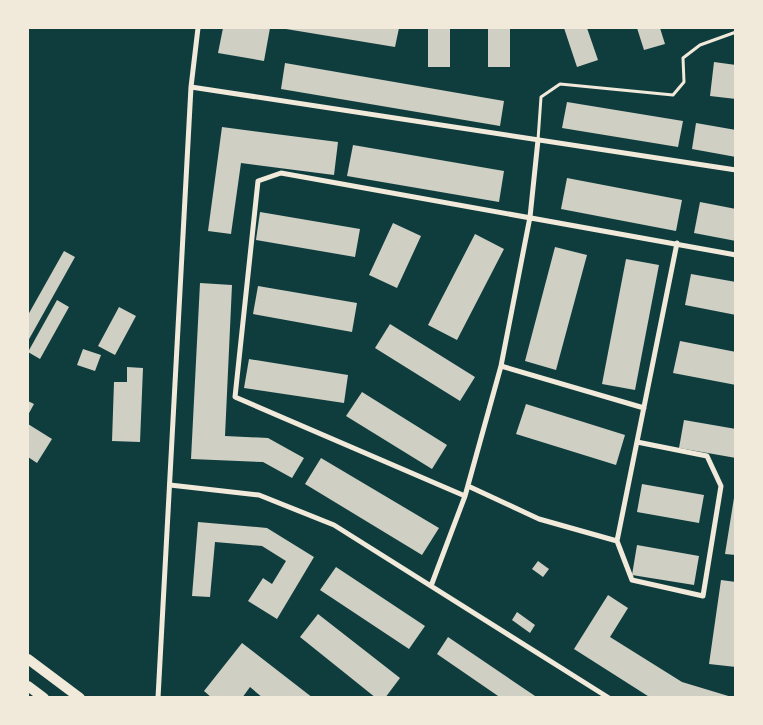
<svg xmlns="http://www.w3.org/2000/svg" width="763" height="725" font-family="'Titillium Web',sans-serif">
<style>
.building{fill:#cfcfc3}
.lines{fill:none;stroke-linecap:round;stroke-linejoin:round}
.service{stroke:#f1e9da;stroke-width:3}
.minor{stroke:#f1e9da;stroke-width:5}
.primary{stroke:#f1e9da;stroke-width:10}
</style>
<rect width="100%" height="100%" fill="#0f3d3e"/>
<path class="building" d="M223,28h47l-6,33 -46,-8z
M428,28h22v39h-22z
M488,28h22v39h-22z
M564,28h23l11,32 -21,7z
M637,28h23l5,16 -21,6z
M286,29v-1h113l-4,19z
M714,62l22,3v34l-26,-3z
M285,63l219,38 -4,25 -219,-37z
M567,102l116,19 -5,26 -116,-19z
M696,123l40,7v27l-44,-8z
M222,127l116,15 -4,33 -93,-12 -10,71 -23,-3z
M353,145l151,26 -5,31 -152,-26z
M567,178l115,22 -6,31 -115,-22z
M700,202l36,7v32l-42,-8z
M260,212l100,17 -5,28 -99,-17z
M393,223l28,13 -24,52 -28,-13z
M475,234l29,15 -47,91 -29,-15z
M555,247l32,8 -31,115 -31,-9z
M64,251l11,6 -47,84v-26z
M626,259l33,6 -24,125 -33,-6z
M691,274l45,8v33l-51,-10z
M200,283l32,2 -7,151 43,2 36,20 -12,20 -29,-16 -72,-3z
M258,286l99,17 -5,29 -99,-18z
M57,300l12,7 -29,52 -12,-7z
M119,307l17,9 -21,39 -17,-9z
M390,324l85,53 -15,24 -85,-53z
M680,341l56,11v33l-63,-12z
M83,349l18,6 -6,16 -18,-6z
M249,359l99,16 -4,28 -100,-15z
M127,367l16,1 -3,74 -28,-1 2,-59h13z
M362,392l85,53 -15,24 -86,-53z
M28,401l6,3 -6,11z
M526,404l99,31 -9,30 -100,-31z
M684,420l52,9v29l-57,-10z
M28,424l24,15 -15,24 -9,-6z
M321,458l118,70 -17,27 -117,-71z
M642,484l62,11 -5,28 -62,-11z
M734,498h2v57l-11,-1z
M198,522l69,6 47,29 -37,62 -29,-18 15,-23 9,6 14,-23 -24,-15 -47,-4 -5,55 -18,-1z
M637,545l62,11 -5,29 -62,-10z
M538,561l11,8 -6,8 -11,-8z
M336,567l89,59 -16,23 -89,-59z
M721,580l15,2v85l-27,-3z
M608,595l20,13 -18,29 72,45 53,16h-84l-77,-49z
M517,612l18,13 -5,8 -18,-13z
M318,614l82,64 -15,20h-9l-76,-61z
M448,637l90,61h-37l-64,-44z
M242,643l71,55h-50l-13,-11 -8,11h-30l-8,-7z"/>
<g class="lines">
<path class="service" d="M538,140l3,-43 19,-13 113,11 11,-13 -1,-24 17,-13 36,-13"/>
<path class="minor" d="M191,87l545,83
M501,366l143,42
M637,442l70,14 14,30 -18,110 -71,-16 -15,-39 60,-298
M170,485l89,10 75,30 275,173
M468,486l71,33 78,22
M465,496l-230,-99 23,-216 23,-8 455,82
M431,586l34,-90 36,-130 29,-149 8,-77
M158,698l33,-611 7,-59"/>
<path class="primary" d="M28,659l52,39
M28,686l16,12"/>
</g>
<rect width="763" height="725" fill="none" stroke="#f1e9da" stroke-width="58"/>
</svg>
